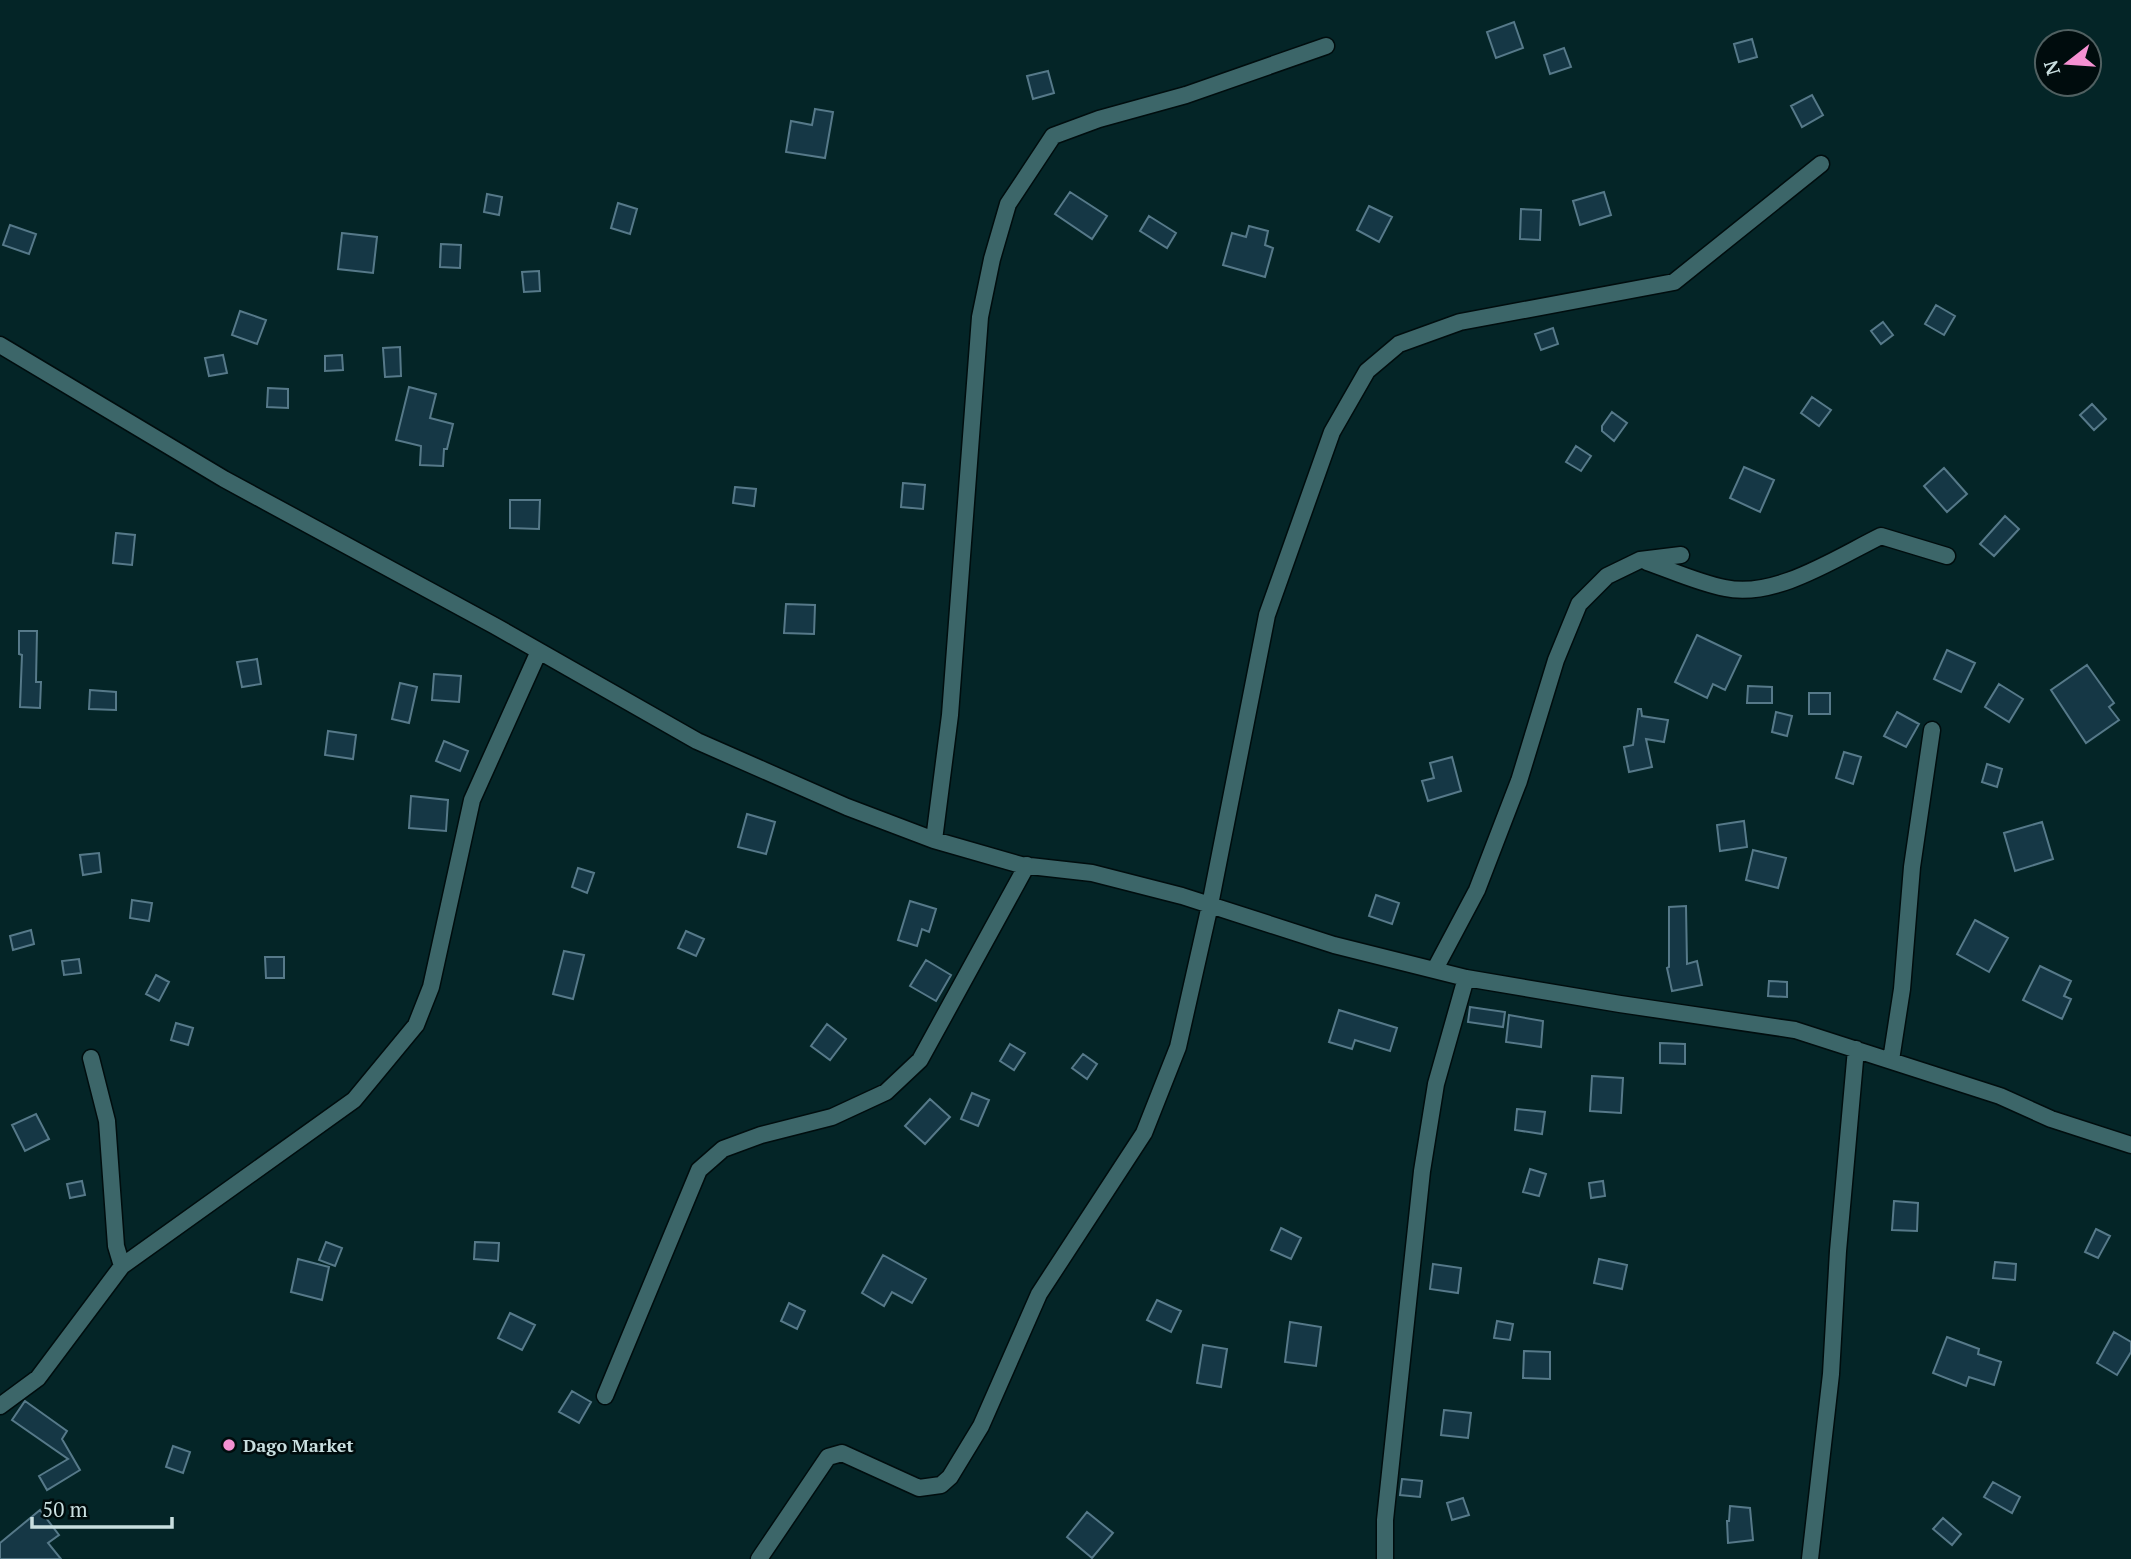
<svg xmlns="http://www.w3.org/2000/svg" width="2131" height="1559" font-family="'PT Serif',serif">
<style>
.building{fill:#153745;stroke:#567989;stroke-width:2}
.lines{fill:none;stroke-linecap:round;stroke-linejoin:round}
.street-casing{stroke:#000d0e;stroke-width:19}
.street{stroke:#3c6669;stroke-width:16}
.poi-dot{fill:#f591d2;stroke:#000c0d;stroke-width:2.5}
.labels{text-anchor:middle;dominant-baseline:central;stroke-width:5;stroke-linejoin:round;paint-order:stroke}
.poi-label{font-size:18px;font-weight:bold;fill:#c9dfe0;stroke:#000c0d;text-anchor:start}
</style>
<rect width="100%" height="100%" fill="#042527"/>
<path class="building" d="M1514,22l9,26 -27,10 -9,-26z
M1752,39l5,18 -18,5 -5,-18z
M1564,48l7,19 -21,7 -6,-19z
M1048,71l6,22 -21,6 -6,-23z
M1812,95l11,20 -21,12 -11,-21z
M815,109l18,3 -8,46 -39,-6 5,-31 21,4z
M1070,192l37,24 -15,23 -37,-25z
M1604,192l7,23 -31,10 -7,-24z
M487,194l15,3 -3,18 -15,-3z
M618,203l19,6 -7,25 -19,-6z
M1369,206l23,11 -13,25 -22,-12z
M1521,209l20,1 -1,30 -20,-1z
M1149,216l27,17 -9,15 -27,-17z
M10,225l26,9 -7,20 -26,-9z
M1249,226l19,5 -3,14 8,3 -8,29 -42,-12 9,-32 14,4z
M342,233l35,4 -4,36 -35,-4z
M441,244l20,1 -1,23 -20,-1z
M539,271l1,20 -16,1 -2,-20z
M1936,305l19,11 -11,19 -19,-11z
M240,311l26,9 -9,24 -25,-9z
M1883,322l10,13 -12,9 -10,-13z
M1553,328l5,16 -17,6 -6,-16z
M400,347l1,29 -16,1 -2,-29z
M223,355l4,18 -18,3 -4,-18z
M342,355l1,15 -18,1v-15z
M409,387l27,7 -6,24 23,6 -6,25h-3l-1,17 -23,-1 1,-19 -25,-6z
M268,388l20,1v19l-21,-1z
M1812,397l19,13 -12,16 -18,-13z
M2092,404l14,15 -12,11 -14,-15z
M1612,412l15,11 -13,18 -12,-10v-5z
M1576,446l15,10 -10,15 -15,-9z
M1744,467l30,13 -14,32 -30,-14z
M1944,468l23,26 -20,18 -23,-26z
M903,483l22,2 -2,24 -22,-2z
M735,487l21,2 -2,17 -21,-3z
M510,500h30l-1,29 -29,-1z
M2005,516l14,13 -25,27 -14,-12z
M116,533l19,2 -3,30 -19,-2z
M786,604l29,1 -1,29 -30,-1z
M19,631h18l-1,51h5l-1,26 -20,-1 2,-52 -3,-1z
M1697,635l44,21 -16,34 -12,-6 -6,14 -32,-16z
M1947,650l28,13 -14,29 -27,-13z
M257,659l4,25 -19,3 -5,-25z
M2087,665l27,38 -5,4 10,13 -33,23 -35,-53z
M434,674l27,2 -2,26 -27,-2z
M400,683l17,4 -8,36 -17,-4z
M1999,684l24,15 -14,23 -24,-15z
M1748,686l24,1v16h-25z
M90,690l26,2v18l-27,-1z
M1809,693h21v21h-21z
M1638,709h3l1,7 26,4 -4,22 -18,-3 6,28 -23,5 -5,-25 9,-2z
M1776,712l16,4 -5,20 -15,-4z
M1897,712l22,12 -13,23 -22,-11z
M328,731l28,4 -3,24 -28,-4z
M444,741l24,10 -8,20 -24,-10z
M1844,752l17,5 -8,27 -17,-6z
M1452,757l9,34 -33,10 -6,-20 12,-3 -4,-15z
M1987,764l15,5 -5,18 -15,-5z
M411,796l37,4 -2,31 -37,-3z
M747,814l28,8 -9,32 -28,-7z
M1744,821l3,26 -27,4 -3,-26z
M2042,822l11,37 -38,12 -11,-38z
M1753,850l33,8 -8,30 -32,-8z
M99,853l2,19 -18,3 -3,-20z
M578,868l16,5 -7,20 -15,-6z
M1376,895l23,8 -7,21 -23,-8z
M132,900l20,3 -3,18 -19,-3z
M910,901l26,8 -7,23 -7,-3 -5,17 -19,-6z
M1686,906l1,58 10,-3 5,24 -30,6 -5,-23 2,-1v-60z
M1975,920l33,18 -19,34 -32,-18z
M31,930l3,14 -21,6 -3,-14z
M686,931l18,8 -8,17 -18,-8z
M564,951l20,4 -11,44 -20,-5z
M265,957h19v21h-18z
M79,959l2,14 -17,2 -2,-14z
M926,960l25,15 -15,26 -26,-15z
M2040,966l31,15 -7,15 7,3 -9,20 -39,-19z
M156,975l13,7 -10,19 -13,-7z
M1769,981l18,1v15l-19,-1z
M1470,1007l35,5 -2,15 -35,-5z
M1339,1010l58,18 -7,23 -35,-11 -3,9 -23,-7z
M1509,1015l34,6 -2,26 -35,-5z
M176,1023l17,5 -5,17 -17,-5z
M827,1024l19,15 -16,21 -19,-14z
M1660,1043l25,1v20l-25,-1z
M1010,1044l15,9 -11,17 -14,-9z
M1083,1054l14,10 -10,15 -15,-11z
M1592,1076l31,2 -2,35 -31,-2z
M972,1093l17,7 -11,26 -17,-7z
M930,1099l20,18 -25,27 -20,-18z
M1517,1109l28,3 -3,22 -27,-4z
M36,1114l13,25 -24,12 -13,-26z
M1530,1169l16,5 -7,22 -16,-4z
M82,1181l3,14 -15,3 -3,-14z
M1603,1181l2,15 -14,2 -2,-15z
M1894,1201l24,2 -1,28 -25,-1z
M1281,1228l20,10 -10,21 -20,-9z
M2096,1229l14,7 -12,22 -13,-6z
M326,1242l16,6 -7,18 -16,-6z
M475,1242l24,1 -1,18 -24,-2z
M883,1255l43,24 -14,24 -20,-11 -8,14 -22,-13z
M298,1259l31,8 -7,33 -31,-8z
M1599,1259l28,6 -5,24 -28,-6z
M1995,1262l21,2 -1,16 -22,-2z
M1433,1264l28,4 -3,25 -28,-4z
M1157,1300l24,11 -10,21 -24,-12z
M789,1303l16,8 -8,18 -16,-8z
M510,1313l25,12 -13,25 -24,-12z
M1497,1321l16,3 -3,16 -16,-2z
M1290,1322l31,5 -5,39 -31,-4z
M2114,1332l17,10v10l-14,23 -20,-12z
M1947,1337l32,12 -1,5 23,8 -7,23 -25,-8 -3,9 -33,-13z
M1203,1345l24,4 -6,38 -24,-4z
M1524,1351l26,1v27l-27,-1z
M572,1391l19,11 -12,21 -20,-11z
M25,1401l42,30 -5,8 18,31 -33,20 -8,-14 29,-17 -56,-39z
M1444,1410l27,3 -3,25 -27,-3z
M173,1446l17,6 -7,21 -17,-6z
M1402,1479l20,2 -2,16 -20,-2z
M1993,1482l27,15 -8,16 -28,-16z
M1463,1498l6,17 -17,5 -5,-17z
M1730,1506l20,2 3,32 -25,3 -1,-22h2z
M40,1510l19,25 -11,8 13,16h-61v-16z
M1087,1512l26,21 -21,25 -25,-21z
M1943,1518l18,16 -9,11 -19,-16z"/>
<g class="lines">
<defs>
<path id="street" d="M0,345l224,134 271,147 202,115 150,66 87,33 87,25 71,8 90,23 152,49 132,33 154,26 175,26 205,66 51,23 80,26
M1647,562c26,9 52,21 78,26 50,11 111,-30 156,-52l66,20
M934,840l16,-125 30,-398 12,-58 16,-55 45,-68 46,-17 87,-24 140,-49
M1435,969l42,-79 42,-109 37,-121 23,-56 28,-28 33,-16 41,-5
M91,1058l16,63 9,125 6,20
M1891,1060l11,-71 10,-122 20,-137
M605,1396l94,-226 24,-21 38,-14 71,-18 54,-25 34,-32 107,-195
M0,1406l38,-28 84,-112 232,-166 62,-75 15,-38 41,-187 67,-149
M759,1559l69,-102 14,-4 77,35 22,-3 9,-8 31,-51 58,-132 105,-161 34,-86 32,-142 57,-290 65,-183 35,-61 32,-27 61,-22 214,-40 147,-118
M1385,1559v-39l37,-349 14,-87 30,-106
M1810,1559l21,-185 7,-123 18,-202"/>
</defs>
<use href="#street" class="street-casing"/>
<use href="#street" class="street"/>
</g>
<circle class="poi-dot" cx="229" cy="1445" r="7"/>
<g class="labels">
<g class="poi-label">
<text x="243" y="1445">Dago Market</text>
</g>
</g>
<g transform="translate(2068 63) rotate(253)"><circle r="33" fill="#000c0d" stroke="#506061" stroke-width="2"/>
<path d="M0-5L12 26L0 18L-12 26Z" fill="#f591d2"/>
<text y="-10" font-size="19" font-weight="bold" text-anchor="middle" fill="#c9dfe0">N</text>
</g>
<path d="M32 1517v10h140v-10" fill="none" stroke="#c9dfe0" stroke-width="3.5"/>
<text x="42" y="1517" font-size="21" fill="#c9dfe0" stroke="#000c0d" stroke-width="5" paint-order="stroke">50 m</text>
</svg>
